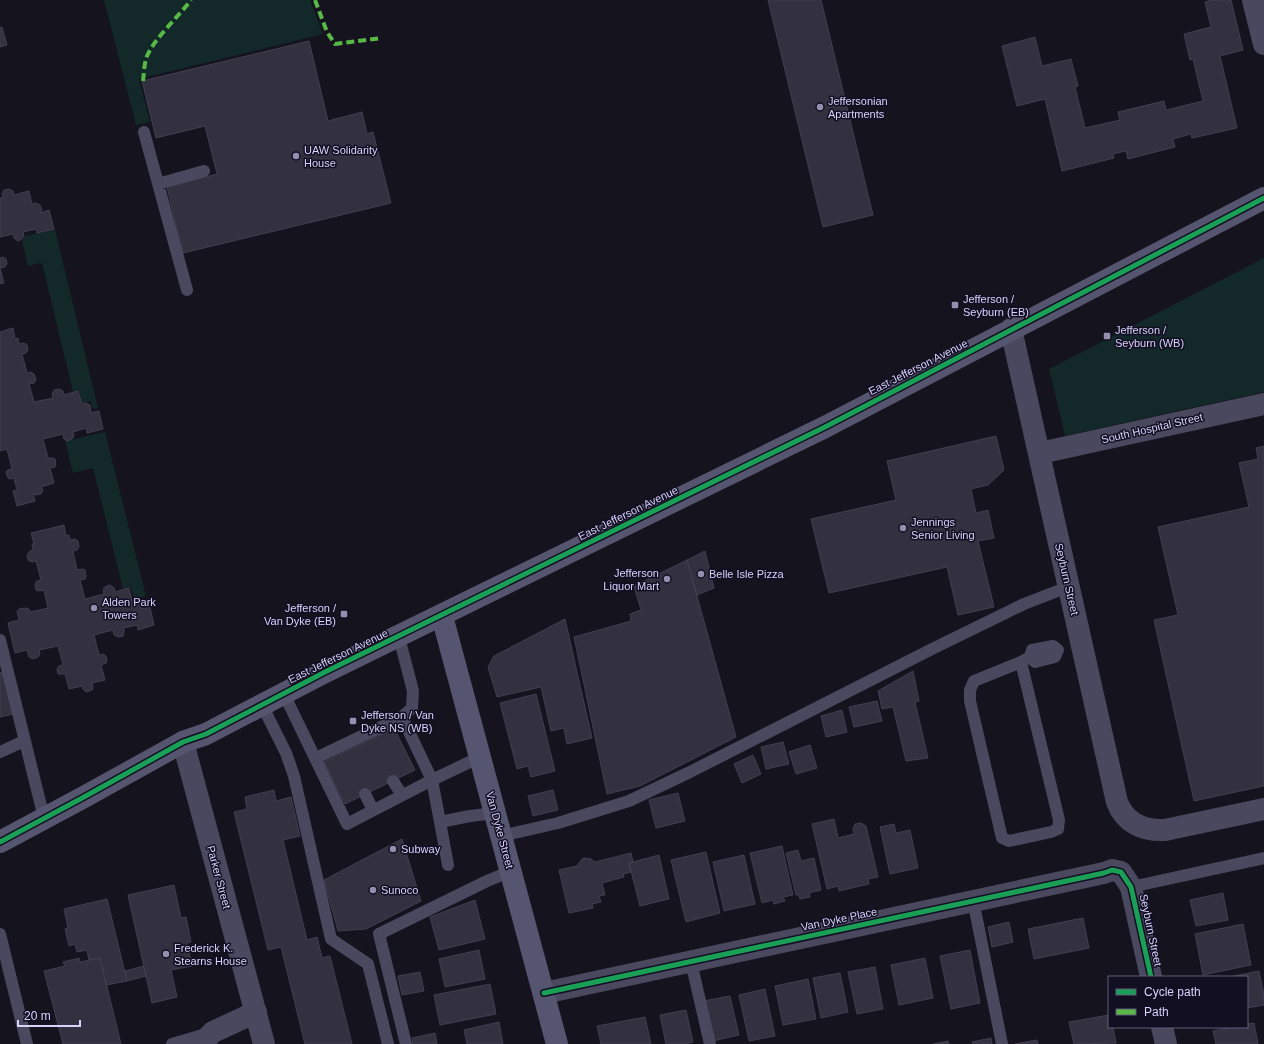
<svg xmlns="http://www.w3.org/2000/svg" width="1264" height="1044" font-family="Arial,sans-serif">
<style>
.green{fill:#122829}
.building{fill:#333140;stroke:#423e51}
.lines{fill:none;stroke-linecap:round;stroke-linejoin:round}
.lane{stroke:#4a485e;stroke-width:12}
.street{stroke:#4a485e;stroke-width:22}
.secondary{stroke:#565570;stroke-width:22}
.quiet{stroke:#58b947;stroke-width:4;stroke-dasharray:8 4;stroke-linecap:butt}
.cycleway-casing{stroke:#120f22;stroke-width:8}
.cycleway{stroke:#1a9f57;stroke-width:5}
.poi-dot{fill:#948faf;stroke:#120f22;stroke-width:1.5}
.labels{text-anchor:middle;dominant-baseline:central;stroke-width:3;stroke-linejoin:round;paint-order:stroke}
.poi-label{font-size:11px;fill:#d8d2fd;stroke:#120f22;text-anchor:start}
.street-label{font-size:11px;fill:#d8d2fd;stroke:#120f22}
</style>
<rect width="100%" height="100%" fill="#15131e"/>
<path class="green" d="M104,0h206l13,34 -184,45 11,43 -14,3z
M55,229l43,179 -5,1 -2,-8 -9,2 -3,-12 -6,1 -31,-129 -14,3 -6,-25 3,-5z
M1264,258v134l-199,44 -16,-67z
M105,432l41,164 -12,3 -3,-12 -8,2 -30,-121 -20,5 -8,-32z"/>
<path class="building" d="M768,0h53l52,215 -50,12z
M1212,0h19l12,50 -23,6 17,72 -45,10 -1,-4 -18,5 2,8 -47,12 -2,-8 -13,3 1,4 -52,13 -17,-72 -28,7 -15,-60 33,-9 7,29 29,-7 7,27 -3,1 10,41 35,-8 -2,-8 46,-11 2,9 37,-9 -10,-42 -3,1 -6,-26 27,-7 -6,-25z
M2,27l5,18 -7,2v-19z
M309,41l19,80 34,-9 5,22 6,-2 18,71 -208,50 -16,-66 50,-13 -12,-48 -49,12 -14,-57z
M9,189l4,2 1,4 15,-4 3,13 4,-1 4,2 2,5 -2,3 9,-3 5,19 -17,4 -1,-4 -13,3 1,4 -2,3 -4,2 -4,-3 -1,-4 -13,3v-39h3l-1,-4 2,-4z
M3,257l3,2 1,5 -2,3 -5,1 4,15 -4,1v-26z
M13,328l2,11 3,-1 1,6 5,-1 3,2 1,5 -2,3 -4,1 5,19 4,-1 3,2 2,6 -2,3 -5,1 5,18 19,-4 -1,-4 2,-4 5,-1 4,2 1,4 14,-4 4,13 4,-1 4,2 1,6 -1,2 9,-2 4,18 -16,4 -1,-5 -13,4 1,4 -2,3 -5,2 -3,-2 -1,-5 -20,5 5,19h4l3,1 1,5 -1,3 -5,1 4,15 -13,4 2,3 -2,4 -6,1 -2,-2 2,8 -18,5 -4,-15 4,-1 -3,-12 -4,1 -2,-1 -2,-6 2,-2 4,-1 -5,-20 -7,2v-119z
M996,436l8,34 -16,15 -17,4 5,24 12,-3 6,28 -16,3 16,66 -36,8 -11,-48 -118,26 -18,-74 85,-19 -9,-39z
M1264,446v340l-70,15 -40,-181 24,-5 -20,-88 91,-20 -10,-44 19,-4 -2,-11z
M64,525l2,11 3,-1 1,5 5,-1 3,2 1,6 -2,3 -4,1 4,19 5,-1 3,1 1,6 -1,3 -5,1 5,19 19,-5 -1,-4 2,-3 5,-2 4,3 1,4 14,-4 3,13 5,-1 3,2 2,5 -1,2 9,-2 4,18 -16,5 -1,-5 -13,3v4l-1,4 -5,1 -4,-2 -1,-5 -19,5 5,20 4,-1 3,2 1,5 -1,2 -5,2 4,15 -13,3 1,4 -1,3 -6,2 -3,-3 -1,-3 -13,3 -4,-15h-7l-1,-5 2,-3 4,-1 -5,-19 -19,4 1,4 -2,3 -5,2 -4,-2 -2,-7 -12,3 -7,-30 11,-3 -2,-8 2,-3 6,-1 4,1 1,3 18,-4 -4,-18 -5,1 -3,-1 -1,-6 2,-3 4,-1 -5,-19 -4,1 -4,-2 -1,-5 3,-4 3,-1 -1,-6h2l-3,-11z
M705,551l9,37 -17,7 -10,-35z
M687,560l49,177 -96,49 -33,8 -33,-157 57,-16 -1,-7 11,-4 -7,-24z
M565,619l27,119 -25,6 -3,-16 -13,3 -10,-44 -44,10 -9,-30 6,-11z
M913,671l6,30 -4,1 13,56 -22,3 -13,-54 -11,2 -4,-18z
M2,672l11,42 -13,3v-44z
M536,694l19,77 -24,6 -3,-11 -11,3 -17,-66z
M877,701l5,20 -28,6 -5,-20z
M842,710l5,22 -21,5 -5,-21z
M394,728l21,42 -70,34 -21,-42z
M783,742l6,22 -23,5 -5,-22z
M810,745l7,23 -21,6 -7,-22z
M753,755l8,19 -19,9 -8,-19z
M274,790l2,11 15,-4 9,39 -17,4 24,100 10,-3 5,21 8,-2 22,88h-47l-24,-97 -13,3 -34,-138 13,-3 -2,-12z
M553,790l5,20 -25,6 -5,-20z
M678,793l7,28 -29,7 -7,-28z
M834,819l4,19 16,-4 -1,-5 2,-5 6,-1 5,3 12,51 -10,2 1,5 -30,7 -1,-5 -11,3 -15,-65z
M894,824l2,9 14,-3 8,38 -28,6 -10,-47z
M402,839l19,62 -55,28 -28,2 -14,-51z
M782,846l11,49 -10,2 2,4 -11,3 -1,-4 -11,3 -12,-50z
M798,850l3,11 13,-3 7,32 -12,3 1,4 -10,2 -1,-4h-3l-10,-42z
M706,852l14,61 -34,9 -15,-62z
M631,853l2,9 -4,1 2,9 -8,2 1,3 -22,6 3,12 -6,1 2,6 -9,2 1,4 -24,5 -10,-43 18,-4 5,-7 2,-1 7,1 4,3z
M659,855l10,44 -29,7 -11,-43z
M744,855l11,49 -31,7 -11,-49z
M174,885l7,33 5,-1 5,25 -4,1 5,23 -21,4 6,27 -25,6 -24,-108z
M1223,893l5,27 -32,6 -6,-26z
M107,899l20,82 -21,4 -6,-27 -11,2 -2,-10 -10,2 -2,-8 -6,2 -4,-17 3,-1 -4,-19z
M475,900l10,39 -46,11 -9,-33z
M1083,918l6,30 -55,11 -6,-30z
M1009,922l4,20 -21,5 -4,-20z
M1243,924l8,41 -48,10 -8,-41z
M479,950l6,29 -40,8 -6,-28z
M970,950l10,53 -29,6 -11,-53z
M79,958l1,4 20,-4 21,86h-58l-19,-73 21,-5 -2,-4z
M925,958l8,40 -34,7 -8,-40z
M144,966l2,10 -19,5 -2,-10z
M875,967l8,42 -26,5 -9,-42z
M1259,971l5,24v10l-17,3v-31h-18z
M420,972l4,19 -22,4 -4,-19z
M840,973l8,39 -27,6 -8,-40z
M808,979l8,40 -33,6 -8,-39z
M490,984l6,30 -56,11 -6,-30z
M765,989l10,47 -26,5 -10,-46z
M730,996l9,39 -26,6 -9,-40z
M686,1010l7,32 -9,2h-18l-6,-29z
M1109,1015v12h4l3,16 -42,1 -5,-22z
M645,1017l6,27h-50l-4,-18z
M499,1022l4,22h-36l-3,-14z
M1254,1023l4,21h-42l-3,-13 20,-4h14v-3z
M435,1033l2,11h-24l-1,-6z
M991,1038l1,6h-19l-1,-2z
M1037,1040l1,4h-23z
M948,1041l1,3h-16z"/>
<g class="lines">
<path class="lane" d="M144,132l43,158
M158,184l46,-13
M0,640l44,178
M1030,657l5,5 20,-5 3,-7
M1021,662l38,158 -1,9 -7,3 -42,9 -7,-3 -32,-137v-11l4,-9 47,-19 9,-5 2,-7 21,-4 5,4
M284,694l63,130 85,-44 8,42 30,-6 25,-3
M262,705l24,48 8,23 37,163 37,25 20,80
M402,717l30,63 48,-23
M0,752l24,-11
M316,758l86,-41 10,-9 1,-17 -14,-54
M393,781l9,14
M365,794l8,16
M440,822l8,43
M501,836l57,-13 71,-22 61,-29 242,-123 92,-45 44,-17
M1131,887l133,-29
M973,900l29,144
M0,934l27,110
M691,962l19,82
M172,1044l34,-10
M406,1044l-27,-110 108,-53 24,-10"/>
<path class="street" d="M1253,0l11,44
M1011,329l106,473c8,21 26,29 48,28l99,-21
M1040,453l224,-49
M183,742l81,302
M544,993l560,-120 8,-3 9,2 10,15 20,90
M1162,1027l4,17
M201,1044l12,-12 43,-20"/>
<path class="secondary" d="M442,616l115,428
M0,842l84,-45 99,-55 23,-8 119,-62 500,-245 439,-229"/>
<path class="quiet" d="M315,0l12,32 8,12 47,-6
M143,81c1,-8 1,-17 4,-25 7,-17 32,-40 44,-56"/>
<defs>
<path id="cycleway" d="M0,842l84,-45 99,-55 23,-8 119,-62 500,-245 439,-229
M544,993l560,-120 8,-3 9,2 10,15 20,90"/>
</defs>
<use href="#cycleway" class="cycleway-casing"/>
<use href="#cycleway" class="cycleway"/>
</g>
<g class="poi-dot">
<circle cx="820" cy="107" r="4"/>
<circle cx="296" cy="156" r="4"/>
<rect x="951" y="301" width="8" height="8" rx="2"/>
<rect x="1103" y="332" width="8" height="8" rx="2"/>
<circle cx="903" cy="528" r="4"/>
<circle cx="701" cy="574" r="4"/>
<circle cx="667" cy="579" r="4"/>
<circle cx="94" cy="608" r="4"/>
<rect x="340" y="610" width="8" height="8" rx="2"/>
<rect x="349" y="717" width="8" height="8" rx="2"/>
<circle cx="393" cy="849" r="4"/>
<circle cx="373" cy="890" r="4"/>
<circle cx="166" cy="954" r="4"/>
</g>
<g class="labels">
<g class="poi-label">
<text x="828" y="101">Jeffersonian<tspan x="828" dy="13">Apartments</tspan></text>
<text x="304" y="150">UAW Solidarity<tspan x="304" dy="13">House</tspan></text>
<text x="963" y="299">Jefferson /<tspan x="963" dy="13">Seyburn (EB)</tspan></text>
<text x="1115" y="330">Jefferson /<tspan x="1115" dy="13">Seyburn (WB)</tspan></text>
<text x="911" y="522">Jennings<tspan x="911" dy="13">Senior Living</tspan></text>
<text x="659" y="573" text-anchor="end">Jefferson<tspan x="659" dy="13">Liquor Mart</tspan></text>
<text x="709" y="574">Belle Isle Pizza</text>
<text x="102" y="602">Alden Park<tspan x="102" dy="13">Towers</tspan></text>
<text x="336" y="608" text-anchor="end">Jefferson /<tspan x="336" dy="13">Van Dyke (EB)</tspan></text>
<text x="361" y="715">Jefferson / Van<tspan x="361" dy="13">Dyke NS (WB)</tspan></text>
<text x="401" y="849">Subway</text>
<text x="381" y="890">Sunoco</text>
<text x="174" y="948">Frederick K.<tspan x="174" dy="13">Stearns House</tspan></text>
</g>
<g class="street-label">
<text transform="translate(918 367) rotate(-27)">East Jefferson Avenue</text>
<text transform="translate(1152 428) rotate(-13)">South Hospital Street</text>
<text transform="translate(628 513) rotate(-26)">East Jefferson Avenue</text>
<text transform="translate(1067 579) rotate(77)">Seyburn Street</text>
<text transform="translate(338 656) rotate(-26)">East Jefferson Avenue</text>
<text transform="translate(500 830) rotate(75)">Van Dyke Street</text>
<text transform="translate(219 877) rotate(75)">Parker Street</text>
<text transform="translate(839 919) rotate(-12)">Van Dyke Place</text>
<text transform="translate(1151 930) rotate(78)">Seyburn Street</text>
</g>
</g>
<rect x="1108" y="976" width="140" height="52" fill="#120f22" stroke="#615d7a"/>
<rect x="1116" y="989" width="20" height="6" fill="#1a9f57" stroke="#615d7a"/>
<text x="1144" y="996" font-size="12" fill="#d8d2fd">Cycle path</text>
<rect x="1116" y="1009" width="20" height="6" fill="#58b947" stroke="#615d7a"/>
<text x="1144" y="1016" font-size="12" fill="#d8d2fd">Path</text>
<path d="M18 1020v6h62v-6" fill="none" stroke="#d8d2fd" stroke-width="2"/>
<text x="24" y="1020" font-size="12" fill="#d8d2fd" stroke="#120f22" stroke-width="3" paint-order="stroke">20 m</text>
</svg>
